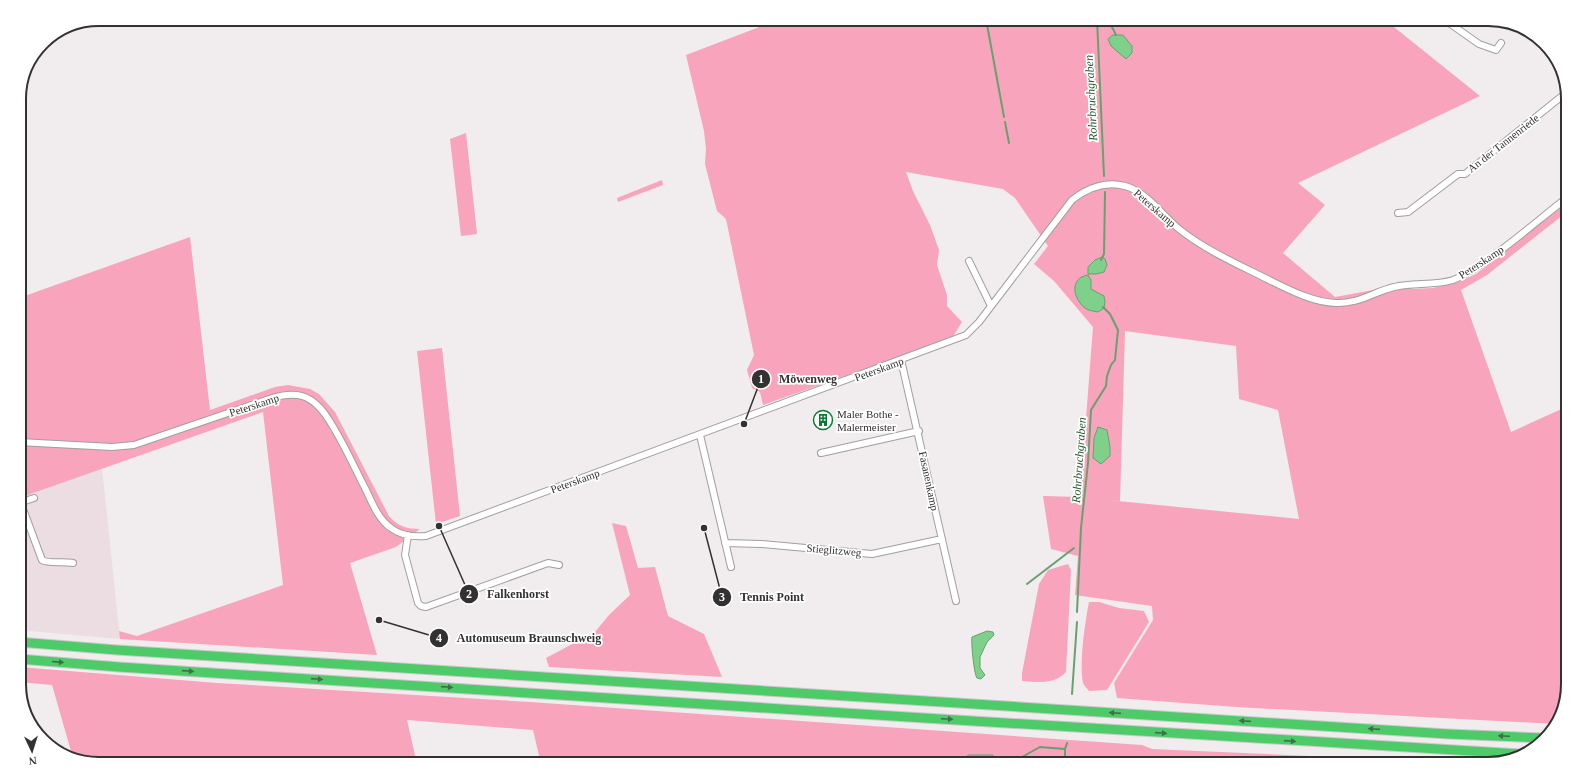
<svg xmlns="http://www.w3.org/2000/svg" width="1587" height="783" font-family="Georgia,serif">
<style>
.built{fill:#ebdde1}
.green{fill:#f8a4bc;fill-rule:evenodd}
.water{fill:#7ed08a;stroke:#68a070}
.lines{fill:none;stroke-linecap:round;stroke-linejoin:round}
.stream{stroke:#68a070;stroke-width:2}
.minor-casing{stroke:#a39ea0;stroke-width:8}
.highway-casing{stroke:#cac9ca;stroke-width:11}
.minor{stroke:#fff;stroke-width:6}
.highway{stroke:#4ccb68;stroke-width:9}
.oneway{fill:#3d6f48}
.labels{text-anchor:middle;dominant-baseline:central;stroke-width:3.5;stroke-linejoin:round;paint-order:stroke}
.street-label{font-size:11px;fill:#333132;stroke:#fff}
.poi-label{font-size:11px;fill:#333132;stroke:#fff;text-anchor:start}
.water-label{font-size:12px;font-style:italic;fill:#235c2f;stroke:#fff}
.rim{fill:none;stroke:#333132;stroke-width:2}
.leader{fill:none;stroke:#333132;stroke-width:1.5}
.callout-dot{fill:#333132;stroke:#fff;stroke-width:1.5}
.mark-label{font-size:12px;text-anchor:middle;font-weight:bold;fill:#fff}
.callout-label{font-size:12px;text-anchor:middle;font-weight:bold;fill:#333132;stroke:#fff;stroke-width:3.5;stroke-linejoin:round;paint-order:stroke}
</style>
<rect width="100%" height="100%" fill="#f1eced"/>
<path class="built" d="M102,468l18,171 -101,-9v-132z"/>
<path class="green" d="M780,19h604l96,77 -182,87 27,22 -42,48 52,44 66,-12 12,4 20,-1 23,-5 20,-9 92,-72v9l-81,64 -26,15 50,142 57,-26v278l-8,35 -4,5 -320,-17 -119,-9 -3,-15 39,-63 -1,-14 -77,-11 3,-39 -27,-7 -8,-53 37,1 13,-170 -39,-46 -20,-17 14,-18 -33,-48 -12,-9 -97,-17 7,19 17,34 9,25 -2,15 10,30v11l15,16 -10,16 -189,67 -3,-13 -8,-4 -5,-18 7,-15 -28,-136 -9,-8 -12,-47 1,-15 -2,-18 -18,-76zM1125,331l111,15 3,53 39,11 21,109 -191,-19 12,1z
M466,133l11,101 -16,2 -11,-97z
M662,180l1,5 -45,17 -1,-4z
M190,237l20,173 65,-23 13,-2 22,4 9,5 16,18 54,104c9,10 17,13 31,13l-24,18 -46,16 27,92 -257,-16 -1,-8 18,5 146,-51 -20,-173 -244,86v-200z
M442,348l18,168 -24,8 -19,-173z
M612,523l14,3 12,42 17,-1 13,49 36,18 18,43 -173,-10 -3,-9 49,-26 14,-17 21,-20z
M1068,564l3,6 -5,102c-12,13 -28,10 -44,9v-8l17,-89 9,-14z
M1089,602h10l20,6 25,3 5,11 -42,68 -18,1c-2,-3 -5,-5 -6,-8 -4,-19 2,-61 6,-81z
M19,667l198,16 313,19 612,43 10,4 180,8 115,7h-378l-2,-3 -5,3h-521l-8,-34 -126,-10 10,44h-318l-26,-6 -21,-73 -33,-3z"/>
<path class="water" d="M1113,35h10l9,11v7l-6,6 -15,-13 -3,-7z
M1102,257l3,2 2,6 -3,7 -8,2h-8v-7l7,-7z
M1088,275l3,5v9l13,7 1,6 -1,6 -6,4c-4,-1 -9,-1 -13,-4 -12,-9 -16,-30 3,-33z
M1098,427l9,3 3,17v9l-9,8 -8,-6 1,-20z
M987,631l6,1 1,3 -7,7 -7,15v11l5,7 -4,4 -4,-1c-3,-4 -6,-35 -5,-41z
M968,755h25v3l-5,5 -23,1v-3z"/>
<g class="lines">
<path class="stream" d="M986,19l18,98
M1097,19l7,157
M1108,19l8,16
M1005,122l4,21
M1101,260l3,-6 1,-62
M1027,584l47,-36
M1077,612l4,-84 7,-65 3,-53 15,-24 1,-10 4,-11 4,-5 3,-30 -8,-16 -7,-7
M1072,694l5,-72
M1065,750v10l2,4
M1001,764l11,-5 10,-2 18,-10 25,2 2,-6
M1058,764l2,-1"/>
<defs>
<path id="minor" d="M1444,19l8,6
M1456,19l-4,6 27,19 17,6 5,-7
M1398,213l10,-1 50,-38h7l102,-82
M969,261l22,45
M901,360l55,241
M700,435l31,132
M19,442l93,5 22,-2 138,-47c10,-3 20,-5 30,-2 14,4 23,17 30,29 13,21 23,44 34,65 6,13 13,30 25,38 10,8 23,9 35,8l532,-198 8,-3 13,-13 93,-122c15,-12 34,-19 53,-14 22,6 37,29 54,43 25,20 56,34 84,48 23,11 47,25 73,26 23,1 37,-11 58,-16 19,-5 40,-1 59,-7 14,-5 25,-14 37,-22 27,-19 52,-41 78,-61
M821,453l98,-22
M19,503l15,-5
M19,504l4,5 19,51c6,4 22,1 31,3
M408,535l-3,20 13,48 3,3 5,1 122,-44 11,2
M725,543l36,1 111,10 70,-15"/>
<path id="highway" d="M19,642l98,8 1331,84 95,4
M19,659l100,8 789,50 613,37"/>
</defs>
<use href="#minor" class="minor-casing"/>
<use href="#highway" class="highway-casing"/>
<use href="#minor" class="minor"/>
<use href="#highway" class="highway"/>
</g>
<defs><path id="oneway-solid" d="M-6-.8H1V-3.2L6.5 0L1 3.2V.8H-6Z"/></defs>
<g class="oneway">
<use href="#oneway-solid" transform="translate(58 662) rotate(5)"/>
<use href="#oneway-solid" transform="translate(188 671) rotate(4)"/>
<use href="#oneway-solid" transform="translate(317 679) rotate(4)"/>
<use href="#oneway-solid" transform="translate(447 687) rotate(4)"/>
<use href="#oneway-solid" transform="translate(1115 713) rotate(-176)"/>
<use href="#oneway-solid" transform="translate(947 719) rotate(3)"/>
<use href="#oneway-solid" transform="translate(1245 721) rotate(-176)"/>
<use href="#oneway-solid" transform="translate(1374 729) rotate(-176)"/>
<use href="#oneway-solid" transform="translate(1161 733) rotate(4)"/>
<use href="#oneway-solid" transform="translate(1504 736) rotate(-177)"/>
<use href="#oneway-solid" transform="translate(1290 741) rotate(4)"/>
</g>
<defs>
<symbol id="building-ring" viewBox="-11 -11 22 22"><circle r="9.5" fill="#fff" stroke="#0b7b31" stroke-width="1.5"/><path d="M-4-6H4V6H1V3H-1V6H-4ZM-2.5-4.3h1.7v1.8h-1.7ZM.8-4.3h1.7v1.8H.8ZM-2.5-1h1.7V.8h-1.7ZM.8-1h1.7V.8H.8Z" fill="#0b7b31"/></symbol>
</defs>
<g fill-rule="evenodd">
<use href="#building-ring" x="812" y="409" width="22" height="22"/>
</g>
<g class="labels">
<g class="street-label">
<text transform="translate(1503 143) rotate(-38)">An der Tannenriede</text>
<text transform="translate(1155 208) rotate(41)">Peterskamp</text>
<text transform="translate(1481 262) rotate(-33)">Peterskamp</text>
<text transform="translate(879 369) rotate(-20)">Peterskamp</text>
<text transform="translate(254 405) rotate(-18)">Peterskamp</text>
<text transform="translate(575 481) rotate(-20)">Peterskamp</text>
<text transform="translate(929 481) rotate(78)">Fasanenkamp</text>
<text transform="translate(834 550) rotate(5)">Stieglitzweg</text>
</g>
<g class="poi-label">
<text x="837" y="414">Maler Bothe -<tspan x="837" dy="13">Malermeister</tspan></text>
</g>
<g class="water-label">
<text transform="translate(1091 98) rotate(-93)">Rohrbruchgraben</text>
<text transform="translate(1079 460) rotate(-86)">Rohrbruchgraben</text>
</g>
</g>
<path d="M0 0H1587V783H0ZM99 26H1488A73 73 0 0 1 1561 99V684A73 73 0 0 1 1488 757H99A73 73 0 0 1 26 684V99A73 73 0 0 1 99 26Z" fill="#fff" fill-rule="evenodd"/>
<path class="rim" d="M99 26H1488A73 73 0 0 1 1561 99V684A73 73 0 0 1 1488 757H99A73 73 0 0 1 26 684V99A73 73 0 0 1 99 26Z"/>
<path class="leader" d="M744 424L761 379M439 526L469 594M704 528L722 597M379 620L439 638"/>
<g class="callout-dot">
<circle cx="744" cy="424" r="4"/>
<circle cx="439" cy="526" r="4"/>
<circle cx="704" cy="528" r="4"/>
<circle cx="379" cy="620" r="4"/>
<circle cx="761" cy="379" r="10"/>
<circle cx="469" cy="594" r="10"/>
<circle cx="722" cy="597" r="10"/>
<circle cx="439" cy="638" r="10"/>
</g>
<g class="mark-label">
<text x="761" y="383">1</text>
<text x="469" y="598">2</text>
<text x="722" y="601">3</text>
<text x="439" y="642">4</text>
</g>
<g class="callout-label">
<text x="808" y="383">Möwenweg</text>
<text x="518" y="598">Falkenhorst</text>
<text x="772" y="601">Tennis Point</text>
<text x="529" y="642">Automuseum Braunschweig</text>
</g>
<g transform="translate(32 751) rotate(176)" stroke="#ffffff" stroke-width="3" paint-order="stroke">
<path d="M0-3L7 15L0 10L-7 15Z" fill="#333132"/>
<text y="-6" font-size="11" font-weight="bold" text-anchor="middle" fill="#333132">N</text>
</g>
</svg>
